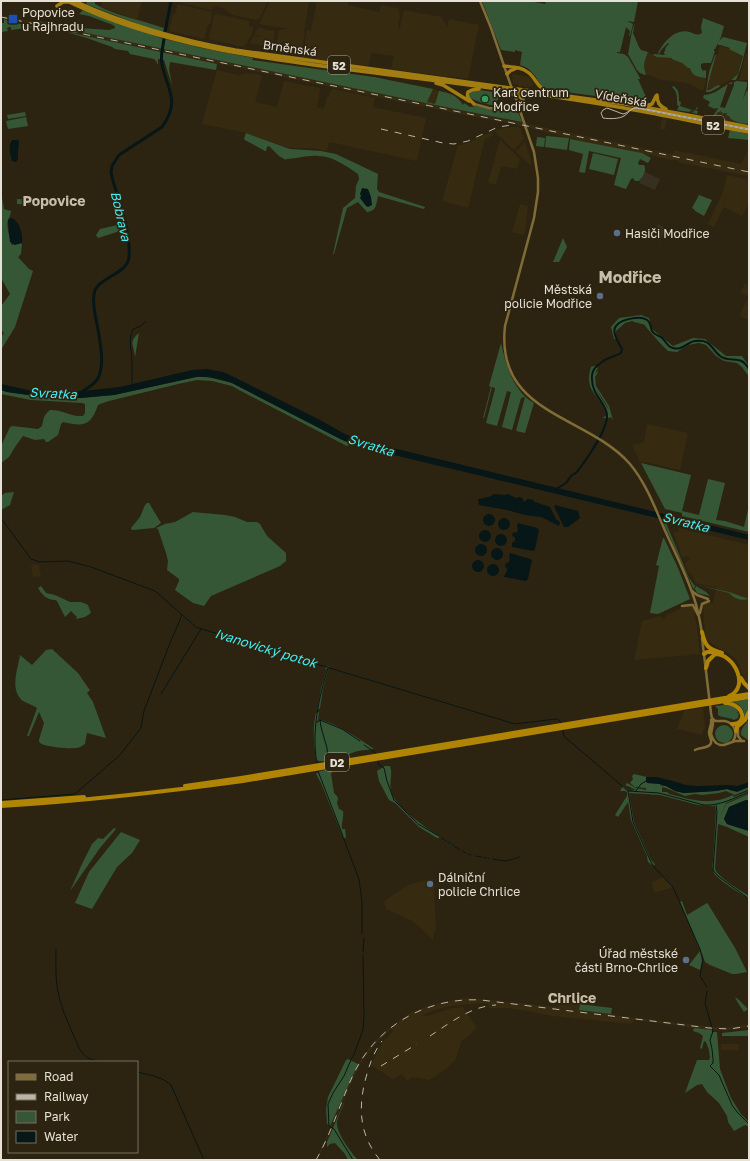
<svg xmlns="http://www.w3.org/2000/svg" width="750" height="1161" font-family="'Golos Text',sans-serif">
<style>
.built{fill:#362a11}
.education{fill:#372f1f}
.green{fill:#365735}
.water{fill:#071616}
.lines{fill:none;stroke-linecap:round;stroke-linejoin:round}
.stream{stroke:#071616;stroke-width:1}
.canal{stroke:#071616;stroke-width:2}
.river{stroke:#071616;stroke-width:3}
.secondary{stroke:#806c37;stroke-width:2.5}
.trunk{stroke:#a27d12;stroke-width:3.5}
.motorway{stroke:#b08404;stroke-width:4}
.tram{stroke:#bbb5a8;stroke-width:1}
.rail{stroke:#bbb5a8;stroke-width:1;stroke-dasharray:7 7;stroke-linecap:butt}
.transit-dot{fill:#1a4fb4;stroke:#2c2411;stroke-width:1.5}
.leisure-dot{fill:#2e9e5b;stroke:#2c2411;stroke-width:1.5}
.service-dot{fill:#5c6f8a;stroke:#2c2411;stroke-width:1.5}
.labels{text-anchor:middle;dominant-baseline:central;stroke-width:3.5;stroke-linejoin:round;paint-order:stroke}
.shield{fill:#2c2411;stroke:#aea89a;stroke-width:1}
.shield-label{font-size:11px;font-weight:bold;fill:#e6e0d5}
.poi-label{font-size:12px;fill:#e6e0d5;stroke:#2c2411;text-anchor:start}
.street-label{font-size:12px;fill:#e6e0d5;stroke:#2c2411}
.water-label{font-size:13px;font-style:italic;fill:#45ecf1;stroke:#2c2411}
.quarter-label{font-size:14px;font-weight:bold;fill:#c8bda6;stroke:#2c2411}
.district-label{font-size:16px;font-weight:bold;fill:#c8bda6;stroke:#2c2411}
</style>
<rect width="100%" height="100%" fill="#2c2411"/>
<path class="built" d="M103,1h39l-5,19 -36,-13z
M174,1h94l-9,18 -3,1 -23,-5 -12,-8v1l-4,-2 -3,1 -3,3z
M270,1h39l-5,31 1,1 -5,23 -25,-5 4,-21h4v-1h7l-31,-5z
M317,1h31v4l31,7 2,-7 16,3 2,3 1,6 -2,10 2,1 4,-18 38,7 5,10 2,-8 30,6 -11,54 -22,-3v1l-55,-8 3,-13 -22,-3 -4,13 -66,-9 5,-27 4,1z
M178,4l34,8 -1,7 -1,2 1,2 -4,3 -1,8h-1l-1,5 -35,-8 4,-17h2z
M216,14l33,7v5l4,1v1l-1,6 -6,10 -2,1v2l-5,-1 -30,-7 5,-24z
M1,15l672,139 2,-4 66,14 8,-15v27l-68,-13 -5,-3h-6l-42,-10 -43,-8 -68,-17 -73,-14 -443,-93z
M258,28l17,3 -3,16 -22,-4 3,-7 8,1v-1l-7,-1z
M721,45l22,11 -6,20 -12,7 -18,7 2,-12 3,-11 5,-14 2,1 -1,-3z
M648,52l9,5h11l9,2 11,9 2,-1 2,5 13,6 1,3 -2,8 -2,2 -12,-7 -16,-3 -13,-1 -15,-6 -2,-4 -1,-6z
M746,53h3v27h-10z
M217,70l21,5 8,-2 11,1 5,2 -7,26 22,5 7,-26 36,7v2l-3,17 6,2 1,-1 3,-11h2l1,-6 3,-2 42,9 -2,9 53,11 -9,43 -88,-19 -2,9 -13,-3h-24l-44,-15 -44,-9z
M512,74l18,3 4,7 -1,2 -5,1 -10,-1v-2h-5z
M433,89l6,2 -4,13 -8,-2z
M720,107l10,3 5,7v5l-22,-4v-4z
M662,118l5,1 -2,11 -5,-1z
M509,127h11l4,12 -10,11 -20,-19z
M491,132l3,3 -9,4 -17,69 -26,-7 16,-56 6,-1z
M500,140l20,19 -3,10 -16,-3 -5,19 -8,-2z
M525,141l6,19v6l-15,-14z
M727,175l22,5v23l-7,13 -18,-9 -10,20 -6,-3 15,-32z
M520,204l8,2 -2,20 -2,9 -12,-3z
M745,284h4v13l-9,-5z
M749,297v23l-10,-4z
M647,424l41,9 -8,37 -35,-8h-5l-8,-17 12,-3z
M679,528l70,17v140l-3,-2 -10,-24 -8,-6 -10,-5 -10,-7 -3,-6 -2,-28v-3l5,-1h5l3,-15 -20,-5 -5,-9 -2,-1 -4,-9 1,-2 4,-2 -1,-2 -2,-2 -5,2 -3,-9 1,-1 -1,-2h-1l-5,-14h5z
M37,564l2,1 2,11 -8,1 -2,-12z
M688,605h4l2,4 4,26 2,19 -66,6 8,-39 19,-5 2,3 2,-1 1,-2 2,-2z
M703,708l2,19 -3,8 -25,-6 7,-18z
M664,877l9,9 -2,2 -17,5 -2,-11z
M429,879h4l1,5 2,48h-2l-1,8 -17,-16 -6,-4 -24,-11 -2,-7 3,-3 21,-14z
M465,998l27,2 66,7 1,-7 21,3 -1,7 59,8 76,9h15l20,-3v3l-19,3h-19l-77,-10 -3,4 -79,-8 -18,-4 -27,-4h-18v-4l-6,-1 -32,3 -16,4 -13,5 5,1 25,-8 11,-1 14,21 -16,14 -5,17 -11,11 -16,10 -16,-3 -6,4 -5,-7 -9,5 -22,-14 11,-22 11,-12 -2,-2 -16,15 -14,19 -9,18 -30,70 -5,9h-2l10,-20 29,-69 5,-9 14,-19 17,-16 17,-12 10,-5 25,-8z
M721,1044h18v6h-18z"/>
<path class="education" d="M645,172l15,7 -5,11 -16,-7z
M658,224l8,5 -6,12 -10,-5 3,-7 -3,-1 1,-2 5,2z"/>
<path class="green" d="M88,1h7v3c21,12 46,16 69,24l-1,4 -28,-9 -49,-19z
M482,1h47l16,3 1,-3h92l-4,21 -7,-1 6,3 -3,12h-1l1,-5 -4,-4 -6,25h-3v1l7,1 4,3 12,21v1h-2l8,18 -2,4 -3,1 -98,-13c-6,-10 -11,-21 -23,-24l2,-13 -7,-2v2l-14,-2z
M83,10l78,28 41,10 51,10 -1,2 122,17 59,12 -6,13 8,2 4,-13c11,2 18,4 24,14l1,-2 6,4 6,-1 14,3 23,1 6,4 3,8 -77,-15 -407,-84 1,-2 27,6 43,3 6,-2v-1l-2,-2 -24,-9 -10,-2z
M703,18l21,8 -3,11 -6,12h-1v2h1l-4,12h-7l-3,1v4l2,3 2,-1 1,1v7c-8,-1 -14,-2 -16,-10h-2l-6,-5 -10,-4v-1l-15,-1 -4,-2 1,-1 11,1 -1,-2 2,-6 3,-3 -1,-1 -7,7 -2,4 -1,-1c6,-11 17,-25 32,-21 5,2 7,4 12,1l-1,-6z
M4,19l3,1v1l27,6 -23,3v-3h-2l-2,1 1,3 -7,1v-9h3z
M635,23l-2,10 6,14 2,3 7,2c-3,8 -6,13 -2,22l-1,1 -5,-2 -3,-3 -9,-16 4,-23z
M67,32l150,32 -1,6 -46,-8 -1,7 3,16 -8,-25 -6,-1v6l-2,-4 -2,-2 -24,-5 -2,-3 -13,-2 -3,-2 -25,-9 -18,-5z
M723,37l24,6 -6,24 -5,13h-5l7,-6 5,-18 -14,-7 1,-1 -9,-3h-3v-3z
M715,55h1c-3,12 -7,23 -9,35h2l9,-5 3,1 -11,6h-4l3,-20z
M737,81l10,1v4l-4,13 5,-11 -1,3 2,1v32l-6,-1 6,2 -13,-3h2c-3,-1 -5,-1 -8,-4v-1l-3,-2 -1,1 1,-3h-3l-2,2 1,-2 -2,-1v-2l-1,2h-2l-1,2 -4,3 5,-9h-2l-1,1 -7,-3 2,-4 -7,-4 1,-3c11,0 19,-9 28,-13v2h-4l-8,23 5,1 9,-23v-3z
M673,86c6,3 6,8 6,15l2,1 -1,4 15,5 2,-4h1l-2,4h2l-1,3 -6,-2h3l-2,-2 -3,2 -12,-2 2,-4 -2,-1c0,-7 1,-13 -5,-18z
M480,90l13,2 -1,3 7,1 -4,10 -13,-3 -12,-5 -1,-2 1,-4z
M25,112l1,4 -18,3 -1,-4z
M26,117l2,9 -20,3 -2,-8z
M730,130l19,4v6l-21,-2z
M246,133l44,16 31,2 15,3 42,20 -1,15 2,3 46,15 -1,2 -46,-13c-2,8 -1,15 -11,16l-9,-10 -11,6 -13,46h-1l10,-46 12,-10 1,-12 3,-7 -1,-5c-15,-10 -28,-20 -47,-18 -8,0 -16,3 -25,3v1l-7,-4 -10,-10 -2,1 -1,4h-1l-20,-11 -1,-1z
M546,136l23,2 -2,12 -22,-3z
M537,137l8,1 -1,9 -8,-1z
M570,139l72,14 9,5 -3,5 -8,-4 -2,4 1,2h5c3,5 -1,12 -5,16h-4l-2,-3 -2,1 -5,10 -12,-4 7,-27 -32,-7 -4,22 -6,-1 4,-18 -14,-4z
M593,153l25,6 -4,16 -25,-6z
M1,191l3,18 7,2c-1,5 -1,5 -3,9 -2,5 2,21 4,25l8,-2 2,1 -1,10 -3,3 11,12 4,2 -18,56 -14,23v-13l3,-4 -3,-3v-24l9,-12 -9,-16z
M699,195l13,5 -8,16 -9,-5v-1l-3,-2z
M17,199l32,1v6l-32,-2z
M122,224l1,6 -25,8 -2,-3 4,-6z
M563,238l4,9 -8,15h-6z
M641,315l8,3 3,11 21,17 20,-8 12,1 21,17h16l7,10v11l-7,-10 -5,-4 -13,-2 -8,-5 -10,-11 -7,-2 -11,2 -11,7 -9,-1 -9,-9 -13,-15 -1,-2c-5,-2 -9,-2 -13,-4l-7,2 -9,8v8h-2l-3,-12 8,-9z
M139,333l-4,24c-1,-12 -7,-15 4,-24z
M501,343c5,22 12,48 33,60l-9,30 -9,-2 9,-34 -4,1 -9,32 -10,-3 9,-35 -4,-1 -10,35 -11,-3 9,-34v-1l-3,-1 -8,31h-1l8,-31 -2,-1z
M594,366l4,2c-11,15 4,30 11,42 -3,-10 -18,-22 -15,-34 1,-2 2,-3 3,-5l1,1 -3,5 1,9 13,20 4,14 -2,-3 -2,1h-5l-1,-1 4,-1c-5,-22 -24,-22 -16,-49z
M196,377h12l24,6 119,61 -4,2 -6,-3 -102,-53 -7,-4 -20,-5 -15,-1 -19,4 -69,17 -9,3 -2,1c-7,21 -15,22 -35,17l-2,2 -3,11 -10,7h-2l-2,-3 -9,1 -12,-4 -8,11 -6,10 -8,6v-17l9,-19 3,-1 25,3 4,-3c2,-8 1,-10 8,-16 11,-1 21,7 33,6l2,-3v-9l-3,-1 -51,-3 -30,-6v-4l6,2 43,6h30l34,-3z
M641,463l50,12 -9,36 17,4 9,-36 17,4 -9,37 9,1 19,6 5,-22v27l-67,-16v-3l-17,-4z
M14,492l-4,13 -9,5v-14l4,-3z
M147,503h2l12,20 -7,5 -22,2 -1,-2 9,-11 5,-12z
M193,512l32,3 10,2 12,5h10l3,2 7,12 19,17v8l-6,5 -69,30 -7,10 -11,-3 -18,-13 4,-9v-2l-12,-9 1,-9 -2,-8 -8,-24 -2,-1 9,-4 10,-2z
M666,523l23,55 6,8 -1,4 -30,-66z
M663,538h1l14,30 12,31 -32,15 -8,-1 9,-47 -3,-1z
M697,585l32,7 20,7c-9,2 -14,0 -20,-6z
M41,586l5,7 9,2 15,7h11l5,2 2,1 3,8 -6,4 -9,2 1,-2 -6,-6 -6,6 -8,-16 -2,-1c-8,0 -13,-5 -17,-12z
M696,586l10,6 4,4 -13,-3 -2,-4z
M52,649l26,24 11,16 1,1 -3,3 6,9 13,36 -19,-5 -2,11c-3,2 -6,4 -9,4 -6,1 -31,-1 -36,-5 -1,-1 -1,-2 -1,-3l5,-17 -5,-11 -10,24h-2l10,-28c-4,-3 -11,-5 -14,-7 -14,-11 -5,-32 -3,-46l12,10 14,-15z
M329,666l-6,23 -3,19 -3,3 4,-22 6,-20 -3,-1z
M749,699c0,15 -3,17 -13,28l-1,-1 9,-12c-1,-7 -5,-10 -12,-12z
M723,705l11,1 4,5 -1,1 2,2 -1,4 -4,2c-5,-3 -12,-2 -16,-5v-6l-3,-3z
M319,712l-1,8 -2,2 1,1 5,-3c19,6 36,18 52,29 -7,1 -16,1 -22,4 -3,1 -3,2 -5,3 -8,4 -24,7 -31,4 -2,-15 -4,-32 0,-47z
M749,719v21h-1l-7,-5c-1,-7 5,-10 8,-16z
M715 734a9 9 0 1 1 18 0a9 9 0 1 1-18 0Z
M385,766h5c3,8 -1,16 1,25 4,16 34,36 48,45v2h-2l-18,-11 -24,-24 -6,-3 -10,-19 -2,-10z
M328,769l5,1 -2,4 1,6 2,13 3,3 1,3 -1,4 2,6 4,2c1,7 -2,12 -1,18h3l1,8 -1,1 -2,-1 -22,-54 -5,-9 2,-2z
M634,774l13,3h-1v5l2,1 12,1 1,1 5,1 9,5 9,2 32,-2 11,-2 6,2 16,-4v2l-14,6 -9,-4 -7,2 -17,2 -7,-1 -10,2 -19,-8 -4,-1v5h5l2,2c23,6 41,12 64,1l1,2 15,-6v2l-23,10 -7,16 7,-15 23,-10v6l-6,1 -14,6 -5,12 3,5 22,7v6l-22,-10 -9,-3 -3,45c3,8 26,22 34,27v3c-8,-5 -31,-19 -35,-26 -2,-4 -2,-9 -1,-12l3,-50 -1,-5 -17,-1 -38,-10 -31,-2 5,29 17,38 4,4 -1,2 -6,-4 -1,-5v-1l-16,-36 -3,-18 -10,15 -3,-2 12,-19v-4l-2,-1h-5l3,-5 6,5 7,-1 -8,-4h-2v-2l1,-1 9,5 10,2v-2l-11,-1 -5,-4 3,-4 -1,-3z
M114,828l2,1 -16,19 -30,43 12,-27 10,-20 6,-6 5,1z
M121,832l19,8 -8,13 -15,14 -25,42 -17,-6 14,-31z
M682,901l5,14 20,-12 1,1 27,44 12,24 -11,2h-4l-22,-9 -5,-3 -25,-60z
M700,951l2,10 -2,9 -11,-5z
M735,997l3,2 10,10 -4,3 -6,-9z
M580,1004l32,4 -1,6 -32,-4z
M694,1028l18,2v2h5l3,37 11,29 10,16 8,8v5l-4,-2 -11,6 -6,-9 -1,-6 -8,-13 -12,-11 -5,-8 -5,1 -12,8 12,-33h12l1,-2 -1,-8 -3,-8 -2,-1 -2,8 -2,-1 3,-12 -4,-3 -6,-2z
M749,1030v6h-27v-3z
M348,1059l10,5 -28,62 -3,-2 -1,-15 2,-12 18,-37z
M345,1100c-2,7 -6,14 -8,21 -2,10 14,32 21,39h-10l-3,-6 -10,-11 -5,1 -3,3v-5z"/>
<path class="water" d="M12,140h6l1,1 -1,12v6l-2,3 -4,-1c-2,-6 -4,-15 0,-21z
M362,188l6,1 3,8 1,8 -4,2 -2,-1 -6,-8 1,-2 -1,-2z
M11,218c9,3 12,16 11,25l-7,2 -5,-3 -2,-20v-2z
M207,369l16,3 11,5 86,43 23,13 9,4 45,12 341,83 11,3v5l-393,-94 -16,-7 -108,-56c-12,-4 -24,-7 -36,-6l-82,18 -34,3h-30l-43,-6 -6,-2v-6l31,7 33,2 55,-6 72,-17z
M494,494l11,1 3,-1 8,4 3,-1 3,1 2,4 4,-3 5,1 2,2 15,5 6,12 4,3 -1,4 -18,-9 -16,-2 -18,-5 -28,-5 -1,-6 11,-2z
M555,505l23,6 2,7 -12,9h-4l-10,-21z
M483 520a6 6 0 1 1 12 0a6 6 0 1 1-12 0Z
M498 524a6 6 0 1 1 12 0a6 6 0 1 1-12 0Z
M518,523l19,5 2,2 -4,19 -1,2 -22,-4v-4l3,-2v-4l-3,-1 1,-4 3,1 2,-3 -1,-4z
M479 536a6 6 0 1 1 12 0a6 6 0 1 1-12 0Z
M495 540a6 6 0 1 1 12 0a6 6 0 1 1-12 0Z
M475 550a6 6 0 1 1 12 0a6 6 0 1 1-12 0Z
M491 554a6 6 0 1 1 12 0a6 6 0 1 1-12 0Z
M510,553l20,6 2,1 -4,19 -2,2 -22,-4 1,-3 2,-3v-3l-2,-1 1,-4h2l2,-3 -1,-3z
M472 566a6 6 0 1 1 12 0a6 6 0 1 1-12 0Z
M487 570a6 6 0 1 1 12 0a6 6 0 1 1-12 0Z
M646,777h10l17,4 13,4 12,1 31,-1 8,1 12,-4v5l-12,5 -10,-3 -11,2 -32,2 -9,-2 -9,-5 -6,-1 1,-1 -13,-1 -2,-1z
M746,800h3v31l-22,-7 -3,-5 5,-12z"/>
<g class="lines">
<path class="stream" d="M132,385c0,-8 0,-17 0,-26 -1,-13 -4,-17 1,-30l8,-3 4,-4
M1,518l30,41 9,3 28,-1 23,6 64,24 41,36 41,13 278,84 41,-5h2l3,4
M161,694l40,-65
M563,730l1,6 2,2 62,53 31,2 45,12c16,1 30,-7 45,-13
M364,745l12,8
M328,760l-1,-12 -6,-21 -1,-7 22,9 18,12
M378,761l1,4 5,3 3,13 7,19
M317,763c-6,-31 2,-66 11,-95
M318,771l25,65
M628,791l5,31 18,40 4,6 18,19 27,62 3,10 -3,17 7,11
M636,791l5,-7 5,-3
M1,800l74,-6 45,-39 21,-27 3,-17 24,-63 14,-33
M394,800l23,23
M716,805l1,7 -4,58 5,6 31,23
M418,824l21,12
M343,837l16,42 3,23v32
M442,838l4,3
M448,842l2,1
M452,844l2,2
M455,847l2,1
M458,848l2,2
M463,851l3,2
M468,854l3,1
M476,856l5,1
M483,857l1,1
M485,858h1
M488,858l1,1
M493,859l5,1
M499,860l7,1 14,-4
M56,950c0,15 -1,31 3,46 4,18 13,35 20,52 5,9 10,11 20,14
M363,952l1,-14
M707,991l-2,12 8,28 -3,9 2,9 1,10v4l-3,3 9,9 13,30 5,7 12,12
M353,1057l10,-27 1,-13 -1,-62
M351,1059l1,-1
M351,1060l-7,16 -11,17 -5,11 1,22 5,3 19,31
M137,1072c12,3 24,4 34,13l33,75"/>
<path class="canal" d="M556,489l10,-6 5,-7 6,-4c9,-12 31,-43 30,-57 -1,-13 -15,-19 -15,-36 -1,-8 3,-12 10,-17 5,-5 13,-5 19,-9l1,-4c-3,-6 -11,-17 -6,-23 5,-7 27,-12 33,-4 2,3 2,7 3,9 3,5 7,4 10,7 4,3 5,9 11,10 9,3 14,-6 22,-7 17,-2 15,7 25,15 10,8 20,-3 29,13"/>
<path class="river" d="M165,32l6,-31
M80,393c6,-4 12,-7 17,-13 10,-15 1,-49 -2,-66 -1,-8 -3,-16 0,-24 6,-13 33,-17 34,-33 2,-26 -12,-59 -18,-84l1,-7 7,-11 43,-28c19,-26 5,-37 0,-63 -2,-8 1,-17 2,-25"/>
<path class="secondary" d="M480,1l11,27 21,61
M514,93l20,59 4,26v14l-4,26 -29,108c-10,89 81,88 125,138 15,18 24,41 33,62 10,23 23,47 31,72 4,11 6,23 8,35
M474,104l15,4 30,1
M692,591l5,4 11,4
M682,606l9,-1h2l5,10
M700,613l2,-9 7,-3
M702,638l9,75 2,11 -2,10 2,5 3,4 4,2h4l11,-4h9
M712,718l3,3c4,0 7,0 10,0 10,2 13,13 8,20
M738,729v7l3,4
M695,750c5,-3 14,-1 16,-7 1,-3 -2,-7 -2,-10 0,-5 3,-8 2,-13"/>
<path class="trunk" d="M67,1c108,52 229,61 347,77 71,9 143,18 215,31 40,7 80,16 120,23
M74,1c51,23 105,39 161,49l397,55 61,11 56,11
M57,6l6,-4h6
M504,66c9,1 18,1 25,7 7,6 9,15 18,19
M507,74l3,-3 7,-3
M436,83l7,2 26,16
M503,92c7,2 17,2 20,8
M657,95c0,7 2,11 9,14
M474,104c-4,-4 -8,-6 -6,-12l4,-2 7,-1
M646,106l6,-2 4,-8"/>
<path class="motorway" d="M702,632c3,14 6,17 20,21
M704,654l3,-2h8
M706,668l2,-7 7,-7c20,0 35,34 14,42
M741,678l3,5 5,5
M725,703c21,1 22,22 7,21
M736,731l1,-4 8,-7 4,-8
M185,786l56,-8 508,-84
M1,803l83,-6
M1,806c81,-5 162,-14 242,-25l506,-84"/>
<path class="tram" d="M749,129l-114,-22 -9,6 -3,1 -16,-6 -4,2 -2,3 2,5c6,1 16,1 21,-2 5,-3 6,-7 12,-8l113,22"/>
<path class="rail" d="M1,17l748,155
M381,129l62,14 11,1 14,-3 30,-14 14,-2
M430,1036c20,-13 41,-30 66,-31
M381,1066l36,-22
M316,1160c16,-28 25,-60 39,-89 24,-47 74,-74 126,-71l228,28 21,1 19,-3
M380,1160c-20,-24 -22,-50 -15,-79 4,-15 8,-28 17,-40"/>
</g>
<rect class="transit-dot" x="8" y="14" width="10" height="10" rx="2"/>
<circle class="leisure-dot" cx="485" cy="99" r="4"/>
<g class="service-dot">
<circle cx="617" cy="233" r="4"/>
<circle cx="600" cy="296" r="4"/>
<circle cx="430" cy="884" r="4"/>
<circle cx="686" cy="960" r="4"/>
</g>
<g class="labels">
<g class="shield">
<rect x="328" y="56" width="22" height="18" rx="3"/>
<rect x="702" y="116" width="22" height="18" rx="3"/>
<rect x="325" y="753" width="24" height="18" rx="3"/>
</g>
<g class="shield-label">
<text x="339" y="65">52</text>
<text x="713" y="125">52</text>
<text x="337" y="762">D2</text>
</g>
<g class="poi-label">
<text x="22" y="12">Popovice<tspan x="22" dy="14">u Rajhradu</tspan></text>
<text x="493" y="92">Kart centrum<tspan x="493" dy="14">Modřice</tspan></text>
<text x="625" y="233">Hasiči Modřice</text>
<text x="592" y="289" text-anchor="end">Městská<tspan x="592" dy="14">policie Modřice</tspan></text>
<text x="438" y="877">Dálniční<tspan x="438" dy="14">policie Chrlice</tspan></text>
<text x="678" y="953" text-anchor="end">Úřad městské<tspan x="678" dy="14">části Brno-Chrlice</tspan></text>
</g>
<g class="street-label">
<text transform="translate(290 48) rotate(8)">Brněnská</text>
<text transform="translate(621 98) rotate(10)">Vídeňská</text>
</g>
<g class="water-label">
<text transform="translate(121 216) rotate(77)">Bobrava</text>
<text transform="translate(53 393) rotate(3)">Svratka</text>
<text transform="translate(371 445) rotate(17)">Svratka</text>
<text transform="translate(686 522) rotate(14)">Svratka</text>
<text transform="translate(266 648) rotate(17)">Ivanovický potok</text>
</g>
<g class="quarter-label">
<text x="54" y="200">Popovice</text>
<text x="572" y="997">Chrlice</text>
</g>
<g class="district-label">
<text x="630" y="277">Modřice</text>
</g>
</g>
<rect width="750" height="1161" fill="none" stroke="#e6e0d5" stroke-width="4"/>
<rect x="8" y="1061" width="130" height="92" fill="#2c2411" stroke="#766f5f"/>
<rect x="16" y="1074" width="20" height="6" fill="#806c37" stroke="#766f5f"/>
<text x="44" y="1081" font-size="12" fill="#e6e0d5">Road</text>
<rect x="16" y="1094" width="20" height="6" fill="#bbb5a8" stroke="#766f5f"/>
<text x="44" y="1101" font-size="12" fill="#e6e0d5">Railway</text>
<rect x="16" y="1111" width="20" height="12" fill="#365735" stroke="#766f5f"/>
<text x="44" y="1121" font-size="12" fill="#e6e0d5">Park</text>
<rect x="16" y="1131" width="20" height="12" fill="#071616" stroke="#766f5f"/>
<text x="44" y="1141" font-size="12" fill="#e6e0d5">Water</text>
</svg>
